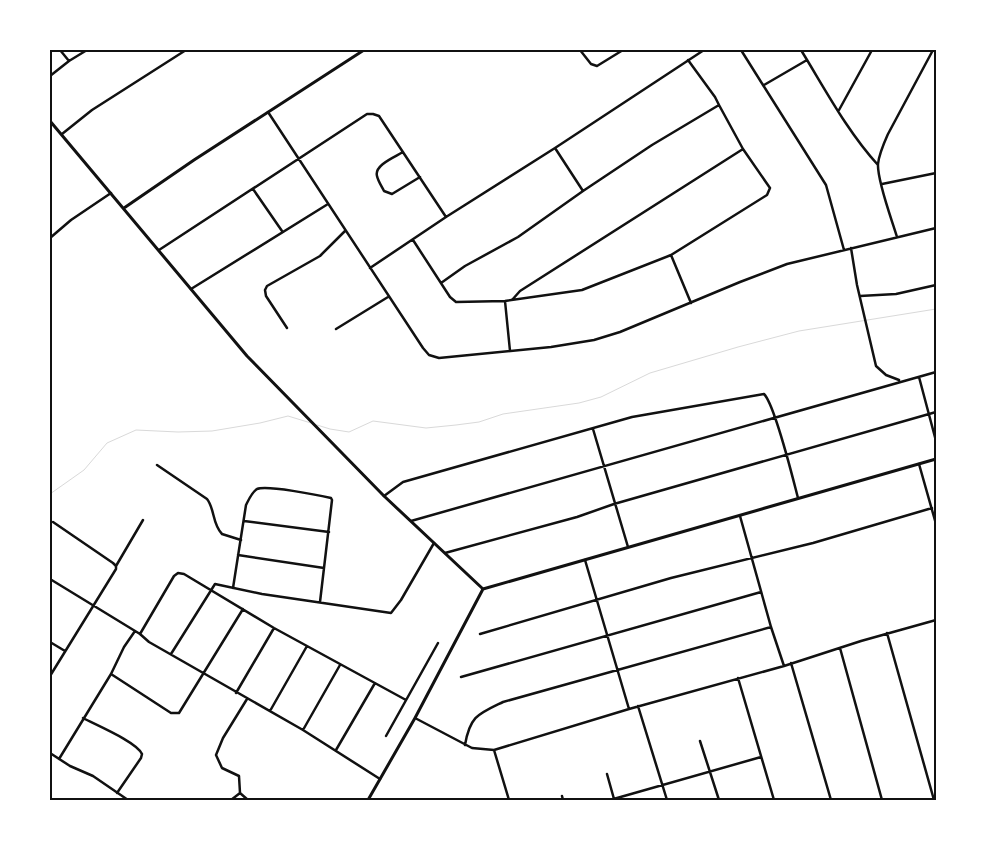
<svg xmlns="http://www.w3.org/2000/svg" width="986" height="850" font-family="'Open Sans',sans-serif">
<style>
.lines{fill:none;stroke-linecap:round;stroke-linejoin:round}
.stream{stroke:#d9d9d9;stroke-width:1}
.minor{stroke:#111;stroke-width:2.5}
.tertiary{stroke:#111;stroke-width:3}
.neatline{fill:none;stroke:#111;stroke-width:2}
</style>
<rect width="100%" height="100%" fill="#fff"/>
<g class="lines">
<path class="stream" d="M317,425l13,4 19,3 24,-11 53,7 30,-3 23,-3 24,-8 76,-11 22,-6 49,-24 88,-26 61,-16 137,-22
M50,494l34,-24 23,-27 29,-13 42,2 34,-1 48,-8 28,-7 23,7"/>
<path class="minor" d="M60,50l9,11
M580,50l11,14 6,2 26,-16
M741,50l85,135 18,65
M801,50c24,39 46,81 77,115
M688,60l27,37 4,8
M50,76l19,-15 18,-11
M764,85l43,-25
M839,110l33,-60
M268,112l155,236 6,7 10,3 112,-11 43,-7 26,-8 120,-50 47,-18 149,-36
M62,134l30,-24 94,-60
M555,148l28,43
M403,152c-8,5 -29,13 -26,24 1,5 5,11 7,15l8,3 28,-17
M882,184l54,-11
M253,189l29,42
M446,217l109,-69 149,-98
M897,237c-5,-17 -20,-56 -19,-73 1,-10 6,-21 10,-30l45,-84
M50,238l21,-18 40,-27
M413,240l37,57 6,5 49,-1 77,-11 89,-35 96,-60 3,-7 -27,-39 -24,-44 -67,40 -69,46 -65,46 -53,29 -24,17
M851,248l6,37 19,81 10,9 13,5
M159,250l208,-136h6l6,2 67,101 -76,51
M671,255l20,48
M191,289l137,-85
M860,296l36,-2 40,-9
M512,300l8,-9 223,-142
M505,301l5,50
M287,328l-21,-32 -1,-6 2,-4 53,-30 25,-25
M336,329l52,-32
M919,377l17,64
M593,429l35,118
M919,464l17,60
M157,465l50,34c8,10 5,25 15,35l19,6
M384,496l19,-14 229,-65 132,-23c11,11 29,85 34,104
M740,516l31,111 13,39
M244,521l85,11
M411,521l525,-149
M445,553l132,-36 37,-13 322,-92
M238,555l86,13
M585,560l44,149
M116,566l27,-46
M50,579l90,55 9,8 154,88 77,49
M233,588l13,-83c3,-6 6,-13 11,-16 10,-4 61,6 74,9l1,2 -12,102
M135,631l-11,16 -13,27 60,39h8l64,-104
M887,633l47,167
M140,634l34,-58 4,-3 6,1 90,54 132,72
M480,634l191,-56 142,-35 119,-35
M50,642l15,9
M840,648l42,152
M171,654l44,-70 47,10 129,19 10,-13 33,-57
M791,663l40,137
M50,676l66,-107v-3l-3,-3 -60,-41
M461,677l300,-85
M738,678l36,122
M236,693l38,-65
M247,699l-24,39 -7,17 6,13 17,8 1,17 8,7
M638,706l29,94
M270,711l37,-65
M83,718c13,7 54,24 59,36l-1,4 -24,35
M415,718l57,30 22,2 135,-41 155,-43 77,-25 75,-21
M303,730l37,-65
M386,736l52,-93
M700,741l19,59
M465,745c5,-29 13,-31 38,-43l268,-75
M336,750l39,-67
M494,750l15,50
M50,753l20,13 23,10 35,24
M59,759l52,-85
M607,774l7,25
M562,796l1,4
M231,800l9,-7
M610,800l151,-43"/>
<path class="tertiary" d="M50,121l197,235 137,140 99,93
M124,208l70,-48 170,-110
M368,800l47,-82 68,-129 453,-130"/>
</g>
<rect width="986" height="850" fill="none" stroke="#ffffff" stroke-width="102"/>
<rect x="51" y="51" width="884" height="748" class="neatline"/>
</svg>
